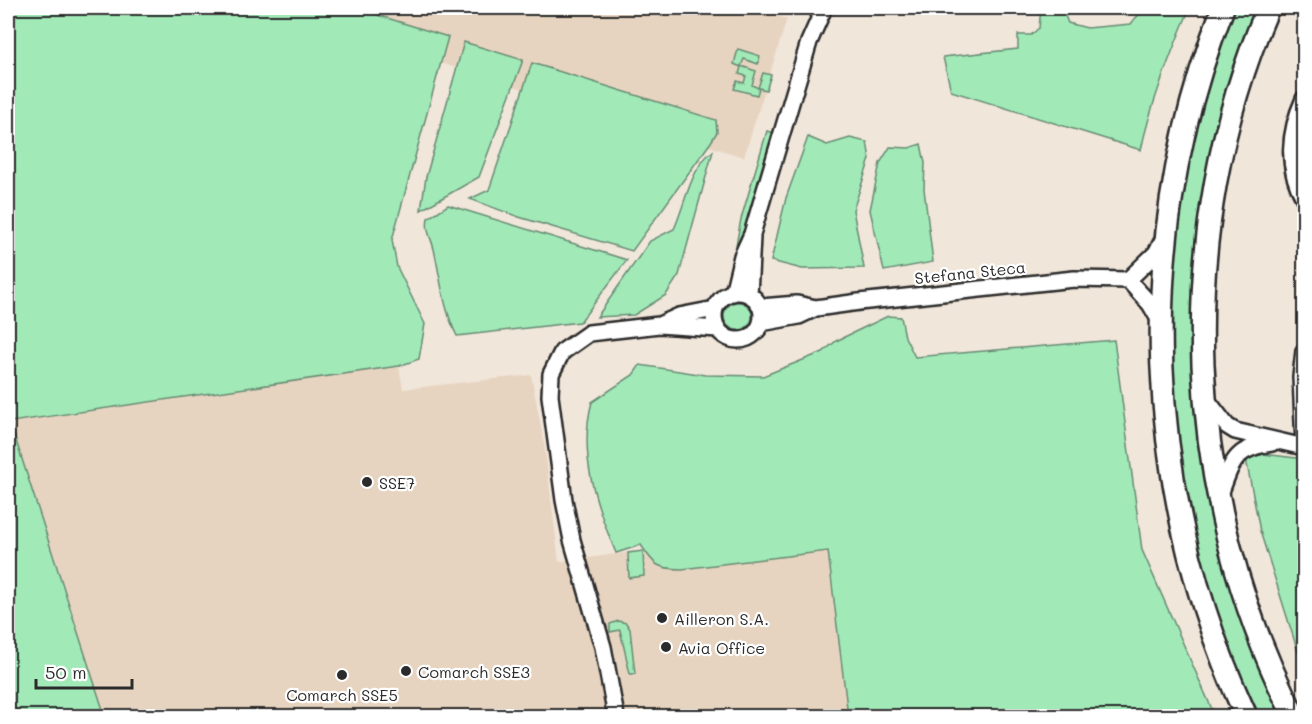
<svg xmlns="http://www.w3.org/2000/svg" width="1312" height="724" font-family="Mali,sans-serif">
<style>
.built{fill:#e7d4c0}
.green{fill:#a1eab8;stroke:#668a72;stroke-width:1.5}
.lines{fill:none;stroke-linecap:round;stroke-linejoin:round}
.street-casing{stroke:#2b2b2b;stroke-width:20}
.secondary-casing{stroke:#2b2b2b;stroke-width:26}
.street{stroke:#fff;stroke-width:15}
.secondary{stroke:#fff;stroke-width:21}
.poi-dot{fill:#2b2b2b;stroke:#fff;stroke-width:2}
.labels{text-anchor:middle;dominant-baseline:central;stroke-width:4.5;stroke-linejoin:round;paint-order:stroke}
.street-label{font-size:16px;fill:#2b2b2b;stroke:#fff}
.poi-label{font-size:16px;fill:#2b2b2b;stroke:#fff;text-anchor:start}
</style>
<rect width="100%" height="100%" fill="#f1e6da"/>
<filter id="ink" filterUnits="userSpaceOnUse"><feTurbulence type="fractalNoise" baseFrequency=".0167" numOctaves="2"/><feDisplacementMap in="SourceGraphic" scale="12" xChannelSelector="R" yChannelSelector="G"/><feConvolveMatrix kernelMatrix="1 2 1 2 8 2 1 2 1" color-interpolation-filters="sRGB"/></filter>
<g filter="url(#ink)">
<path class="built" d="M262,8h488l37,11 -43,138z
M399,366l4,23 128,-14 13,67 15,120 85,-12 184,1 21,165h-744l-96,-294z"/>
<path class="green" d="M8,8h347l93,29 -56,203 5,27 28,57 -6,35 -20,7 -389,56 95,294h-97z
M1041,8h13l9,3 5,12 19,5 44,-4c15,-23 35,-17 59,-16 -19,44 -39,95 -49,142l-190,-59 -8,-34 75,-8v-14h13l8,-7z
M1234,8h21c-94,238 -82,477 26,708h-21c-110,-225 -115,-476 -26,-708z
M464,42l59,18 -44,117 -58,33 5,-33z
M738,49l22,7 -2,8 -14,-5 -3,7 15,5 -4,14 6,3 5,-15 8,2 -5,15 -7,-2 -2,7 -23,-6 3,-8 7,2 2,-7 -7,-2 2,-7 -7,-3z
M532,63l184,57 1,12 -6,10 -79,109 -113,-34 -49,-18 19,-9z
M767,131l8,2 -37,121 -5,7 8,-42z
M808,137l19,8 23,-7 17,4 3,17 -17,51 11,58 -62,1 -31,-8 15,-63z
M921,144l4,19 -1,26 9,73 -49,9 -14,-61 10,-47 10,-16 19,1z
M713,151l-34,124 -13,20 -32,20 -37,2 53,-76 24,-12c11,-24 17,-63 39,-78z
M448,205l179,55 -47,62 -123,14c-13,-26 -16,-54 -22,-82 -2,-14 -10,-22 -7,-36z
M724 316a14 14 0 1 1 28 0a14 14 0 1 1-28 0Z
M888,316l13,1 4,20 10,20 199,-17 28,210 73,166h-367l-20,-165 -146,18c-25,0 -28,-4 -41,-24l-25,8c-20,-47 -38,-100 -24,-151l41,-27 7,-10 65,10 58,1 60,-24 13,-11z
M1263,454l41,5v212l-44,-140 -14,-72z
M643,551l1,25 -15,2 -1,-25z
M618,621l8,2 4,6 5,45h-5l-10,-44 -10,2v-8z"/>
<g class="lines">
<defs>
<path id="street" d="M1304,99c-15,33 -18,68 0,99
M1128,280l22,24 10,17
M714 316a24 24 0 1 1 48 0a24 24 0 1 1-48 0Z
M733,293l9,-37 10,-22 57,-192 15,-34
M749,295l3,-58
M761,307l36,-3 19,4
M761,323l38,-7 17,-8 43,-6 215,-23 54,1 28,-27 9,-17
M659,325l20,-9 36,-7
M1304,351l-3,26 3,68
M1207,400l20,26 8,5 69,16
M1219,497c13,-34 14,-49 53,-54
M616,716l-13,-69 -31,-107 -8,-40 -14,-104 1,-22 11,-22 27,-19 70,-8 59,4"/>
<path id="secondary" d="M1223,8c-91,232 -80,482 23,708
M1268,8c-97,225 -85,490 26,708"/>
</defs>
<use href="#street" class="street-casing"/>
<use href="#secondary" class="secondary-casing"/>
<use href="#street" class="street"/>
<use href="#secondary" class="secondary"/>
</g>
</g>
<g class="poi-dot">
<circle cx="367" cy="482" r="6"/>
<circle cx="662" cy="618" r="6"/>
<circle cx="666" cy="647" r="6"/>
<circle cx="406" cy="671" r="6"/>
<circle cx="342" cy="675" r="6"/>
</g>
<g class="labels">
<g class="street-label">
<text transform="translate(970 272) rotate(-6)">Stefana Steca</text>
</g>
<g class="poi-label">
<text x="379" y="482">SSE7</text>
<text x="674" y="618">Ailleron S.A.</text>
<text x="678" y="647">Avia Office</text>
<text x="418" y="671">Comarch SSE3</text>
<text x="342" y="694" text-anchor="middle">Comarch SSE5</text>
</g>
</g>
<rect width="1312" height="724" fill="none" stroke="#fff" stroke-width="30"/>
<rect x="15" y="15" width="1282" height="694" fill="none" stroke="#2b2b2b" stroke-width="2" filter="url(#ink)"/>
<path d="M36 679v9h96v-9" fill="none" stroke="#2b2b2b" stroke-width="3"/>
<text x="45" y="679" font-size="18" fill="#2b2b2b" stroke="#ffffff" stroke-width="4.5" paint-order="stroke">50 m</text>
</svg>
